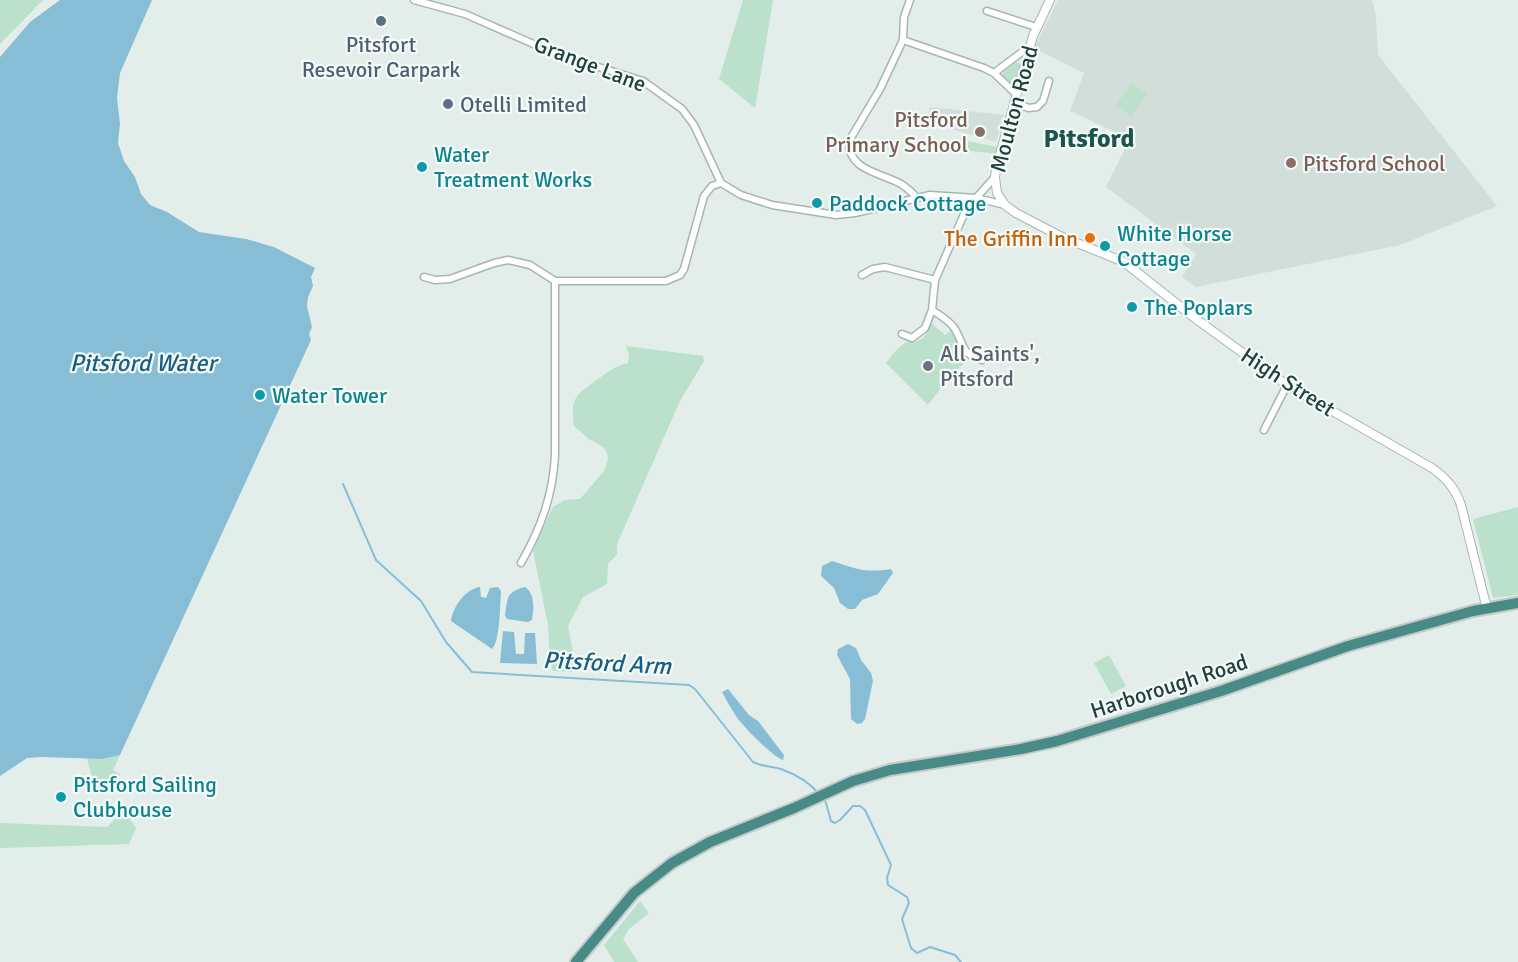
<svg xmlns="http://www.w3.org/2000/svg" width="1518" height="962" font-family="Signika,sans-serif">
<style>
.built{fill:#d1deda}
.green{fill:#bbe0cb}
.water{fill:#88bed5}
.lines{fill:none;stroke-linecap:round;stroke-linejoin:round}
.stream{stroke:#88bed5;stroke-width:2}
.minor-casing{stroke:#a5b6b3;stroke-width:9}
.tertiary-casing{stroke:#a5b6b3;stroke-width:10}
.trunk-casing{stroke:#c1cac9;stroke-width:14}
.minor{stroke:#fff;stroke-width:6}
.tertiary{stroke:#fff;stroke-width:8}
.trunk{stroke:#488a85;stroke-width:10}
.service-dot{fill:#5c6f8a;stroke:#f4faf8;stroke-width:2}
.education-dot{fill:#8d6e63;stroke:#f4faf8;stroke-width:2}
.culture-dot{fill:#0f9aa8;stroke:#f4faf8;stroke-width:2}
.food-dot{fill:#e8710a;stroke:#f4faf8;stroke-width:2}
.worship-dot{fill:#6b7280;stroke:#f4faf8;stroke-width:2}
.labels{text-anchor:middle;dominant-baseline:central;stroke-width:4.5;stroke-linejoin:round;paint-order:stroke}
.service-label{font-size:22px;fill:#4e5e75;stroke:#f4faf8}
.street-label{font-size:22px;fill:#21403d;stroke:#f4faf8}
.education-label{font-size:22px;fill:#785e54;stroke:#f4faf8;text-anchor:end}
.culture-label{font-size:22px;fill:#0d838f;stroke:#f4faf8;text-anchor:start}
.food-label{font-size:22px;fill:#c56008;stroke:#f4faf8;text-anchor:end}
.worship-label{font-size:22px;fill:#5b616d;stroke:#f4faf8;text-anchor:start}
.water-label{font-size:24px;font-style:italic;fill:#185e80;stroke:#f4faf8}
.quarter-label{font-size:26px;font-weight:bold;fill:#1c544f;stroke:#f4faf8}
</style>
<rect width="100%" height="100%" fill="#e3eeeb"/>
<path class="built" d="M1058,0h314l4,17 2,38 119,151 -97,39 -204,42 -14,-10 14,-23 -90,-67 24,-48 -60,-28 14,-38 -50,-25z
M930,107l74,8 -8,27 -70,-20z"/>
<path class="green" d="M0,0h43l-43,44z
M743,0h30l-18,108 -36,-29z
M1016,62l5,2 -4,17 -7,2 -7,-6v-5z
M1132,83l15,11 -16,22 -15,-11z
M967,141l31,6 -2,7 -31,-4z
M930,322l15,13 6,-5 9,19 9,10 -19,17 -22,29 -42,-42c6,-7 12,-17 21,-21 7,-3 2,1 10,-1 9,-3 12,-11 13,-19z
M626,346l77,10 1,5 -24,40 -63,143v10l-9,10 -1,20 -24,13 -15,29 6,31v15l-21,-1 -3,-9 -2,-37 -15,-74 20,-44 12,-7 15,-1 24,-28 4,-12 -2,-9 -6,-5 -11,-6 -15,-13c-4,-29 2,-31 24,-47 11,-8 18,-13 30,-16l1,-8z
M1518,507v88l-25,3 -20,-79z
M1109,655l17,31 -15,8 -17,-31z
M120,755l-7,15 7,4c-4,10 -7,16 -18,20l-8,-9 -7,-26h15z
M128,817l8,11 -7,16 -129,4v-25l107,4 8,-8z
M640,901l9,12 -20,16 -6,10 15,23h-24l-10,-17z"/>
<path class="water" d="M60,0h92l-32,73 -3,25 3,26 -2,19 6,18 11,16 6,17 9,11 17,7 32,20 47,7 28,8 41,21 -4,9 2,9 -5,11 -1,9 5,21 -3,7 2,6 -191,415 -18,4 -60,-2 -15,1 -27,18v-719l30,-35z
M832,561c25,8 32,12 59,8l2,4 -15,21 -16,6 -7,9h-7l-8,-6 -6,-15 -13,-12 1,-10z
M480,587l1,10 5,1 4,-10 8,-1 3,4c-1,13 -1,51 -9,58l-41,-28c2,-14 14,-32 29,-34z
M525,587c10,7 9,21 7,33l-4,2 -21,-3 -2,-4c3,-18 1,-23 20,-28z
M503,631l11,1 2,22h8l1,-21h10l2,31 -37,-1z
M848,644l8,4 5,12 10,13 2,8 -8,38 -3,4 -5,1 -6,-5 -1,-40 -13,-24 1,-6z
M728,689l21,26 9,6 26,34 -1,5c-9,-2 -44,-37 -49,-47 -4,-6 -8,-14 -12,-21z"/>
<g class="lines">
<path class="stream" d="M343,484l33,76 45,41 25,41 26,30 217,13 6,4 58,73c10,5 18,4 28,7 14,5 29,14 38,25
M822,798l4,5 5,18 4,2 5,-3 13,-14h7l5,4 26,55 -4,13 1,7 19,12 2,6 -7,16 9,29 6,5 13,-6 25,8 6,7"/>
<defs>
<path id="minor" d="M414,0l51,14 89,39 89,28 39,28 12,16 27,58 20,12 31,10 64,10 19,-2 75,-18 46,3 29,7
M910,0l-6,17 -1,23 -23,49 -31,52c-1,30 31,31 52,43 6,4 11,8 15,13
M987,11l49,16
M903,40l81,28 10,5 22,21
M994,73l36,-27
M1014,101l14,7 9,-1 6,-6 6,-20
M976,198l19,-21
M862,275l11,-6 12,-2 50,13
M424,277l11,3 15,-1 44,-16 14,-3 22,5 25,16h111l14,-6 4,-6 20,-73 8,-10 9,-3
M932,310c8,5 18,11 23,19 10,17 5,24 27,31
M902,334l10,4 13,-10 7,-18 3,-30 30,-68 4,-14
M1264,430l23,-45
M521,563c20,-35 32,-68 34,-108v-174"/>
<path id="tertiary" d="M1050,0l-17,36 -37,133 -1,8 2,16 8,12 11,8 44,23 64,26 72,57 91,66 145,83c14,10 23,20 29,37l26,104"/>
<path id="trunk" d="M576,962l58,-69 38,-30 38,-21 84,-34 59,-27 37,-11 131,-21 36,-8 164,-50 127,-45 125,-35 45,-8"/>
</defs>
<use href="#minor" class="minor-casing"/>
<use href="#tertiary" class="tertiary-casing"/>
<use href="#trunk" class="trunk-casing"/>
<use href="#minor" class="minor"/>
<use href="#tertiary" class="tertiary"/>
<use href="#trunk" class="trunk"/>
</g>
<g class="service-dot">
<circle cx="381" cy="21" r="6"/>
<circle cx="448" cy="104" r="6"/>
</g>
<g class="education-dot">
<circle cx="980" cy="132" r="6"/>
<circle cx="1291" cy="163" r="6"/>
</g>
<g class="culture-dot">
<circle cx="422" cy="167" r="6"/>
<circle cx="817" cy="203" r="6"/>
<circle cx="1105" cy="246" r="6"/>
<circle cx="1132" cy="307" r="6"/>
<circle cx="260" cy="395" r="6"/>
<circle cx="61" cy="797" r="6"/>
</g>
<circle class="food-dot" cx="1090" cy="238" r="6"/>
<circle class="worship-dot" cx="928" cy="366" r="6"/>
<g class="labels">
<g class="service-label">
<text x="381" y="44">Pitsfort<tspan x="381" dy="25">Resevoir Carpark</tspan></text>
<text x="460" y="104" text-anchor="start">Otelli Limited</text>
</g>
<g class="street-label">
<text transform="translate(590 64) rotate(21)">Grange Lane</text>
<text transform="translate(1014 109) rotate(-75)">Moulton Road</text>
<text transform="translate(1288 382) rotate(33)">High Street</text>
<text transform="translate(1169 686) rotate(-18)">Harborough Road</text>
</g>
<g class="education-label">
<text x="968" y="119">Pitsford<tspan x="968" dy="25">Primary School</tspan></text>
<text x="1303" y="163" text-anchor="start">Pitsford School</text>
</g>
<g class="culture-label">
<text x="434" y="154">Water<tspan x="434" dy="25">Treatment Works</tspan></text>
<text x="829" y="203">Paddock Cottage</text>
<text x="1117" y="233">White Horse<tspan x="1117" dy="25">Cottage</tspan></text>
<text x="1144" y="307">The Poplars</text>
<text x="272" y="395">Water Tower</text>
<text x="73" y="784">Pitsford Sailing<tspan x="73" dy="25">Clubhouse</tspan></text>
</g>
<g class="food-label">
<text x="1078" y="238">The Griffin Inn</text>
</g>
<g class="worship-label">
<text x="940" y="353">All Saints',<tspan x="940" dy="25">Pitsford</tspan></text>
</g>
<g class="water-label">
<text x="143" y="363">Pitsford Water</text>
<text transform="translate(607 663) rotate(3)">Pitsford Arm</text>
</g>
<g class="quarter-label">
<text x="1089" y="139">Pitsford</text>
</g>
</g>
</svg>
